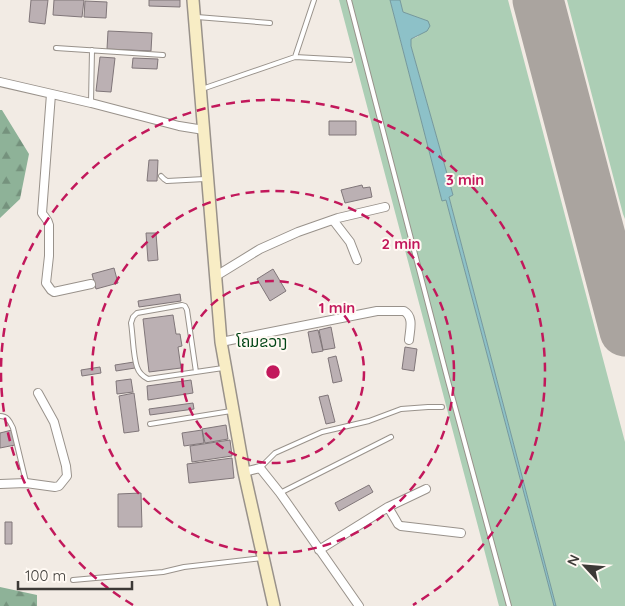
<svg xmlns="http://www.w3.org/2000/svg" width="625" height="606" font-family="Quicksand,'Noto Sans Lao',sans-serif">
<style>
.green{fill:#acceb5}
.forest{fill:url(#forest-firs)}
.water{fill:#8dc1c8;stroke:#75989c}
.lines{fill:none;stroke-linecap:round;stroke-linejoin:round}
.taxiway{stroke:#aaa49f;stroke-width:20}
.runway{stroke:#aaa49f;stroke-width:51}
.building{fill:#bbb0b3;stroke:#807679}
.lane-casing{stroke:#99928b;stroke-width:6}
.street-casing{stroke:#99928b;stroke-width:10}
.secondary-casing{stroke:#99928b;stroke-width:14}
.lane{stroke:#fff;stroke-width:4}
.street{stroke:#fff;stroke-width:8}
.secondary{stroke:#f8edc5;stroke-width:11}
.ring{fill:none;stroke:#c2185b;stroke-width:2.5;stroke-dasharray:9 6}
.labels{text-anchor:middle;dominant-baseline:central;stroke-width:4;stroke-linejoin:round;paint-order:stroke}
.quarter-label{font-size:15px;fill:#004414;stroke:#fff9f3}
.centre{fill:#c2185b;stroke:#fff9f3;stroke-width:2.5}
.ring-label{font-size:15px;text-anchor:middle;font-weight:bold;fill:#c2185b;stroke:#fff9f3;stroke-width:4;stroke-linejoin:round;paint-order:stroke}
</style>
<defs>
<pattern id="forest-firs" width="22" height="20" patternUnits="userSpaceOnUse" patternTransform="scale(1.25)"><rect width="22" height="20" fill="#8eb298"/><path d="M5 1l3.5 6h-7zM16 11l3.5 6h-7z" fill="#75927d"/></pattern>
</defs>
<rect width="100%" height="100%" fill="#f2ebe4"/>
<path class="green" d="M339,0h51l52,200h4l108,406h-55z
M400,0h108l117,442v164h-69l-107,-409 4,-2 -42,-149v-7l6,-2 12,-11 -2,-5 -24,-9z
M567,0h58v219l-2,-5z"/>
<path class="forest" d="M0,110h2l27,44 -9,45 -20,19z
M0,587l37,8v11h-37z"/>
<path class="water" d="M390,0h10l3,12 25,9 2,5 -3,5 -16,8v7l42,149 -4,2 107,409h-2l-108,-406 -4,1z"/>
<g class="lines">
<path class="taxiway" d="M606,259l19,7"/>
<path class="runway" d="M538,0l87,331"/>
</g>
<path class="building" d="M31,0h17l-3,24 -16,-2z
M54,0h30l-2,17 -29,-2z
M149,0h31v7l-31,-1z
M85,1l22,1 -1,16 -22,-1z
M108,31l44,2 -1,18 -44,-2z
M100,57l15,1 -4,34 -15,-1z
M133,58l25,1 -1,10 -25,-1z
M329,121h27v14h-27z
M149,160h9l-1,21h-10z
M362,185l1,3 7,-1 2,10 -27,6 -4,-13z
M146,233h10l2,27 -10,1z
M114,268l4,15 -22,6 -4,-15z
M273,269l13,22 -16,10 -13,-22z
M180,294l1,7 -42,6 -1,-6z
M173,315l3,19h4l2,12 -4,1 3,21 -32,4 -6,-53z
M331,327l4,21 -12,2 -4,-20z
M318,330l5,21 -11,2 -4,-21z
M405,347l12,2 -3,22 -12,-2z
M336,356l6,25 -9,2 -5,-25z
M134,362l1,6 -19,3 -1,-6z
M100,367l1,6 -19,3 -1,-6z
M131,379l2,13 -16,2 -1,-13z
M191,380l2,13 -45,7 -1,-14z
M134,393l5,38 -15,2 -5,-37z
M328,395l7,27 -9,2 -7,-27z
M193,403l1,6 -44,6 -1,-6z
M226,425l2,14 -23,4 -3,-14z
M12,430l3,15 -15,3v-15z
M202,430l2,13 -20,3 -2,-13z
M230,440l2,16 -40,6 -2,-16z
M232,458l2,20 -45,5 -2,-19z
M369,485l4,7 -34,19 -4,-8z
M141,493l1,34h-24v-33z
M5,522h7v22h-7z"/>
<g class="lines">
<defs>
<path id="lane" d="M314,0l-19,57 55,3
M349,0l99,381 61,225
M197,17l73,6
M56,48l107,7
M202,89l93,-32
M91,103l1,-53
M161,176l3,3 3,2 38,-2
M196,372l-9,-62 -2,-4 -3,-1 -45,8 -4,4 -2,6c2,12 2,33 6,44 2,6 5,9 11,12l75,-11
M0,416c8,0 10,6 13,12l13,54
M150,424l81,-13
M260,468l15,-15 47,-21 47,-11 32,-12 27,-2h14
M280,493l111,-56
M73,580l90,-8 21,-5 78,-9"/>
<path id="street" d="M0,82l91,21 88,23 25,4
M51,94l-9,119c2,4 6,6 7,12v31l-3,27 5,7 3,2 37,-8
M333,220l17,22 7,18
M216,276l44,-27 38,-17 40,-14 47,-11
M221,342l156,-31h27c10,6 6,18 5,29
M244,472l16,-4 20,25 79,113
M0,484l26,-1 29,4 4,-1 8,-10 -1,-10 -12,-44 -16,-29
M388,507l10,17 3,2 60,7
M319,550l69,-43 38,-18"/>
<path id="secondary" d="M193,0l28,342 23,130 30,134"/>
</defs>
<use href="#lane" class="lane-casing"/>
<use href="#street" class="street-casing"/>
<use href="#secondary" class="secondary-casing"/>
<use href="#lane" class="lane"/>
<use href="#street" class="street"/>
<use href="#secondary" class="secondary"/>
</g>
<g class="ring">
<circle cx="273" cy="372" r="91"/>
<circle cx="273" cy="372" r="181"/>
<path d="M133 605A272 272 0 1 1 413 605"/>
</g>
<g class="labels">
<g class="quarter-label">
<text x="262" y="341">ໂຄມຂວາງ</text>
</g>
</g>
<circle cx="273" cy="372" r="8" class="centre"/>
<g class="ring-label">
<text x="465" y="185">3 min</text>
<text x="401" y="249">2 min</text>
<text x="337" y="313">1 min</text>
</g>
<g transform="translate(585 566) rotate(296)" stroke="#fff9f3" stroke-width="4" paint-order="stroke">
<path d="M0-4L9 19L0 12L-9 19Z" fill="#3c3936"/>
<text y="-8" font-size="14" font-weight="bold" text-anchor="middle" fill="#3c3936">N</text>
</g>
<path d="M18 581v8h114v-8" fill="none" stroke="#3c3936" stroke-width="2.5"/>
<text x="25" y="581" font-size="15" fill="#3c3936" stroke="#fff9f3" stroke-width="4" paint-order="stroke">100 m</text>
</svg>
